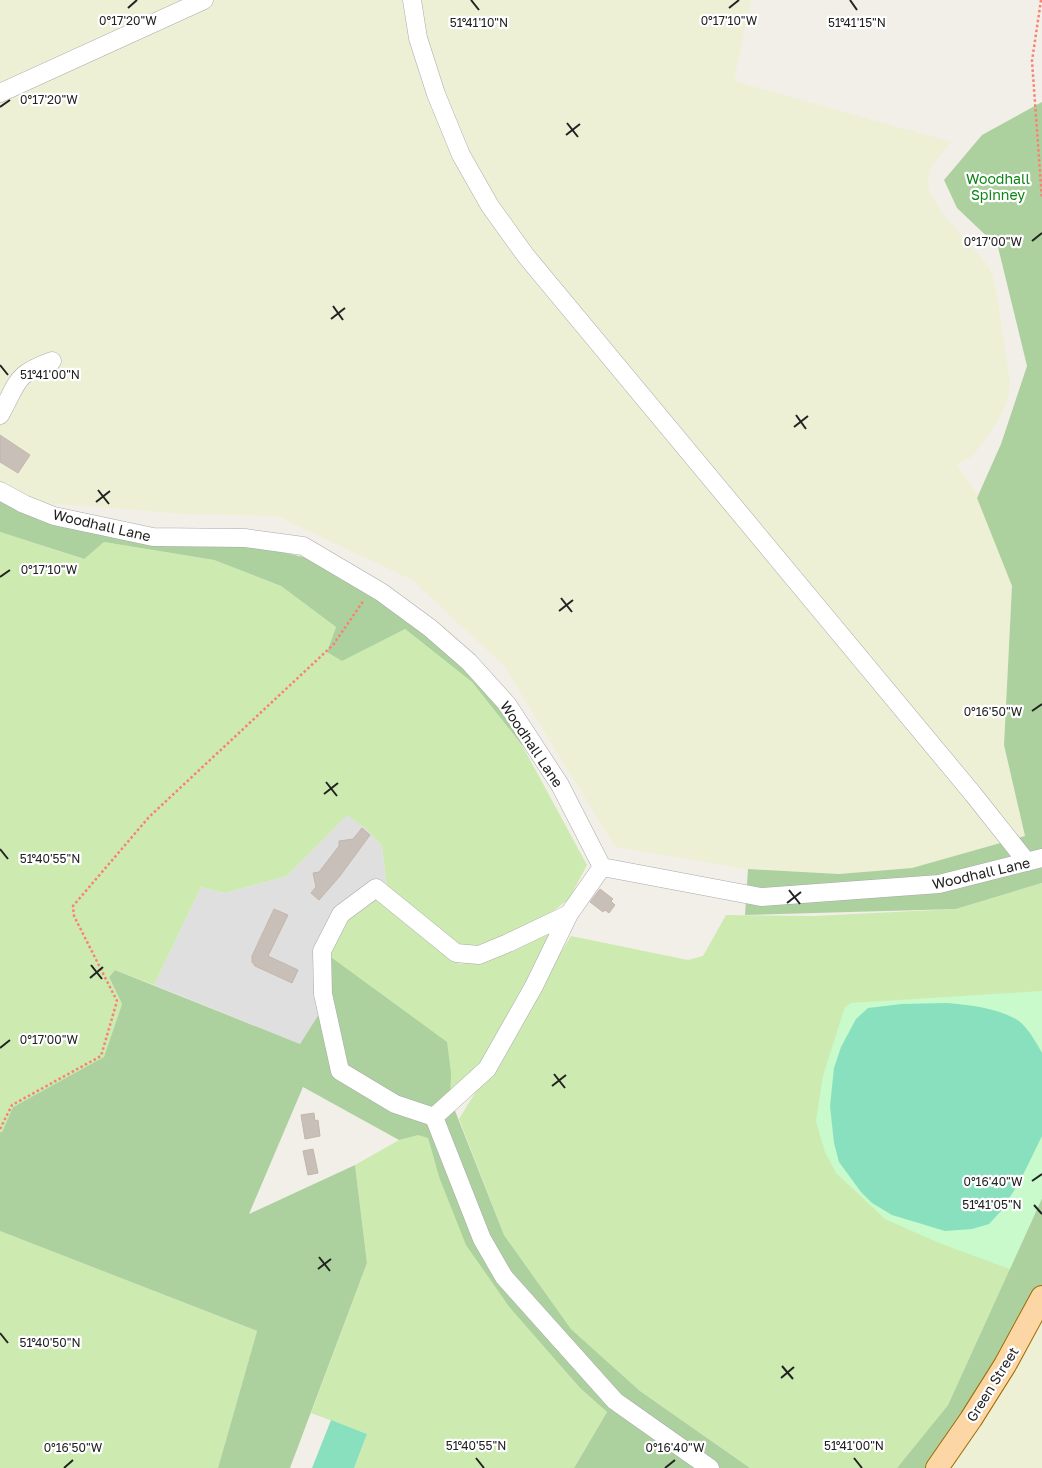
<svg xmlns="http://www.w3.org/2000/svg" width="1042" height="1468" font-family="'Golos Text',sans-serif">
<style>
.residential{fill:#e0dfdf}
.farmland{fill:#eef0d5}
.grass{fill:#cdebb0}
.forest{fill:#add19e}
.park{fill:#c8facc}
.pitch{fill:#88e0be}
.building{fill:#c7bfb8;stroke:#c4b6ab}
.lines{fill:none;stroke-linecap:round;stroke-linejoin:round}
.minor-casing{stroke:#a9a9a9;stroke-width:19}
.major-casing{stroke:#a06b00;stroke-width:24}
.path{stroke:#fa8072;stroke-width:2.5;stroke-dasharray:2.5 2.5;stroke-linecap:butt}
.minor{stroke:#fff;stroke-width:18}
.major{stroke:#fcd6a4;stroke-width:22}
.ticks{fill:none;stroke:#222;stroke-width:2}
.labels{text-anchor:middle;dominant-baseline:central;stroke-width:4.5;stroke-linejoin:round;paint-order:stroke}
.park-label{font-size:14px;fill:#0c8416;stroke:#fff}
.street-label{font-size:14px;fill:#222;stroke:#fff}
.ticks-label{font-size:12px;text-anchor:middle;fill:#222;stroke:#fff;stroke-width:4.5;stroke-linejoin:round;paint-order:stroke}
</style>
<rect width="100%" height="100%" fill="#f2efe9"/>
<path class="residential" d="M347,814l18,14 17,18 5,42 -58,110 -29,46 -146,-59 47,-98 24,6 62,-17z"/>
<path class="farmland" d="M0,0h751l-17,81 218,61 -16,18 -6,9 -2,10 1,10 11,21 47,54 6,11 3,14 14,93 -1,14 -3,10 -15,25 -18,25 -16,9 21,30 34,91 -8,159 21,91 -113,32 -73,6 -91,-5 -133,-22 -111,-181 -92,-86 -135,-64 -91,-2 -143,-11 -43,-18z
M1042,1297v171h-105z"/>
<path class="grass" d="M0,532l83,27 21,-17 110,18 67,26 55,41 -9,25 78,-23 67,53 50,63 65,120 -18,34 -37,28 -52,23 -25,-4 -68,-58 -5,-42 -17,-18 -18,-13 -60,61 -62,17 -24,-6 -47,98 -39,-15 -6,7 13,27 -18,54 -91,49 -11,25h-2z
M1042,883v315l-94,207 -51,63h-147l-110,-77 -69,-62 -67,-94 -45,-116 112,-183 117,24 15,-4 23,-41 87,1 143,-7z
M378,894l66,59 16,11 33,-8 70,-35 -85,149 -28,28 -122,-143 17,-37z
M418,1134l10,4 11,39 71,131 70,80 27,24 -33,56h-220l13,-34 -56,-21 56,-150 -12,-98 44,-25z
M0,1231l257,100 -39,137h-218z"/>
<path class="forest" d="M1042,102v781l-86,26 -211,6 3,-46 91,5 73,-6 113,-32 -21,-91 8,-159 -35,-88 24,-54 26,-78 -29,-119 -41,-39 -13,-28 38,-45z
M0,499l227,46 34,2 46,11 67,37 90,68 62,78 -4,4 -50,-63 -67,-53 -63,32 -15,-9 9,-25 -55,-41 -67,-26 -110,-18 -20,17 -84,-27z
M328,955l119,87 4,31 -1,25 54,137 67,94 69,62 110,77h-176l33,-56 -27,-24 -70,-80 -44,-63 -27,-68 -11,-39 -10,-3 -19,5 -96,-53 -54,127 106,-49 12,98 -77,205h-72l39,-137 -257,-100v-99h2l11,-25 91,-50 18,-53 -13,-27 6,-7 185,74 29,-46z
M1042,1198v87l-25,47 -89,136h-31l51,-63z"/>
<path class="park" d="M1042,991v207l-32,71 -71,-26 -54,-24 -49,-46 -11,-21 -9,-31 7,-45 22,-69 6,-4z"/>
<path class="pitch" d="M947,1003c23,2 52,5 72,18 9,7 17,21 23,32v83l-22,45 -18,29 -13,14 -17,5 -27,2 -53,-16 -20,-12 -11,-11 -22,-30 -5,-19 -4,-37 4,-38 7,-21 15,-28 12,-11 34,-4z
M331,1420l36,14 -13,34h-42z"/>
<path class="building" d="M0,435l30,20 -12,18 -18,-11z
M362,828l8,7 -30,41 -21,24 -8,-7 5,-6 -3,-14 6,-1 20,-26v-5l14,-2z
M600,889l13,10 -2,2 4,4 -6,8 -4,-3 -2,2 -13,-10z
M274,909l14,6 -20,41 30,14 -6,13 -37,-17 -3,-4v-6z
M314,1113l1,8 3,-1 2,16 -15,3 -4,-24z
M313,1149l5,24 -10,2 -5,-24z"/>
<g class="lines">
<defs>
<path id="minor" d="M412,0l6,38 18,56 25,61 29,51 36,50 447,538 54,68
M0,93l204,-93
M0,415c19,-33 13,-40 52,-54
M0,491l24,13 30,12 99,21 92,1 58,8 78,46 49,36 39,34 38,42 53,81 42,82 159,30 178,-13 103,-26
M569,914l-61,29 -29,12 -23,-2 -80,-65 -35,26 -19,37 1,43 17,77 55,33 39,13 48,122 22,38 111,124 95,67
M434,1117l53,-48 47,-83 35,-72 33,-47"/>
<path id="major" d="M937,1468l34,-49 34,-54 37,-68"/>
</defs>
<use href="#minor" class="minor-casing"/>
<use href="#major" class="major-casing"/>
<path class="path" d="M1041,0l-9,61 10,138
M0,1129l12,-24 89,-49 16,-55 -43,-85 -1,-10 76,-89 184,-172 31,-45"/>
<use href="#minor" class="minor"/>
<use href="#major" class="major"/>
</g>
<path class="ticks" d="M471,0l8,10M850,0l7,10M128,8l9,-8M729,8l10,-8M0,107l10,-7M567,123l11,14M566,135l14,-11M1032,241l10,-8M333,306l10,14M331,319l14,-11M0,365l8,10M796,415l10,14M794,427l14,-11M98,490l11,14M96,502l14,-11M0,577l10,-7M561,598l11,14M559,611l14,-11M1032,711l10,-7M326,782l11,14M324,794l14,-11M0,849l8,10M789,890l11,14M787,903l14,-11M91,965l11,14M90,978l13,-11M0,1048l10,-8M554,1074l11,14M552,1086l14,-11M1032,1181l10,-7M1034,1205l8,9M319,1257l11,14M318,1269l13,-10M0,1333l8,10M782,1366l11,13M781,1378l13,-11M476,1458l8,10M854,1458l8,10M64,1468l9,-8M665,1468l10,-8"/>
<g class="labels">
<g class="park-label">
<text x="998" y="178">Woodhall<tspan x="998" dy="16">Spinney</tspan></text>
</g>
<g class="street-label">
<text transform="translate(102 525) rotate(13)">Woodhall Lane</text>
<text transform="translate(532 744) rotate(56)">Woodhall Lane</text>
<text transform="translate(981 873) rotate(-13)">Woodhall Lane</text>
<text transform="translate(992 1384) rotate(-58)">Green Street</text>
</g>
</g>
<g class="ticks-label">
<text x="128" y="25">0°17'20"W</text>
<text x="729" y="25">0°17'10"W</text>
<text x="857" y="27">51°41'15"N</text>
<text x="479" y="27">51°41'10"N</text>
<text x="49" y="104">0°17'20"W</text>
<text x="993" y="246">0°17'00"W</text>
<text x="50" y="379">51°41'00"N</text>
<text x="49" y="574">0°17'10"W</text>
<text x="993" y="716">0°16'50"W</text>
<text x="50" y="863">51°40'55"N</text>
<text x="49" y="1044">0°17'00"W</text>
<text x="993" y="1186">0°16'40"W</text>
<text x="992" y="1209">51°41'05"N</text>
<text x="50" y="1347">51°40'50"N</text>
<text x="476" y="1450">51°40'55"N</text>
<text x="854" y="1450">51°41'00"N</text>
<text x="73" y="1452">0°16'50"W</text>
<text x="675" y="1452">0°16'40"W</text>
</g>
</svg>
